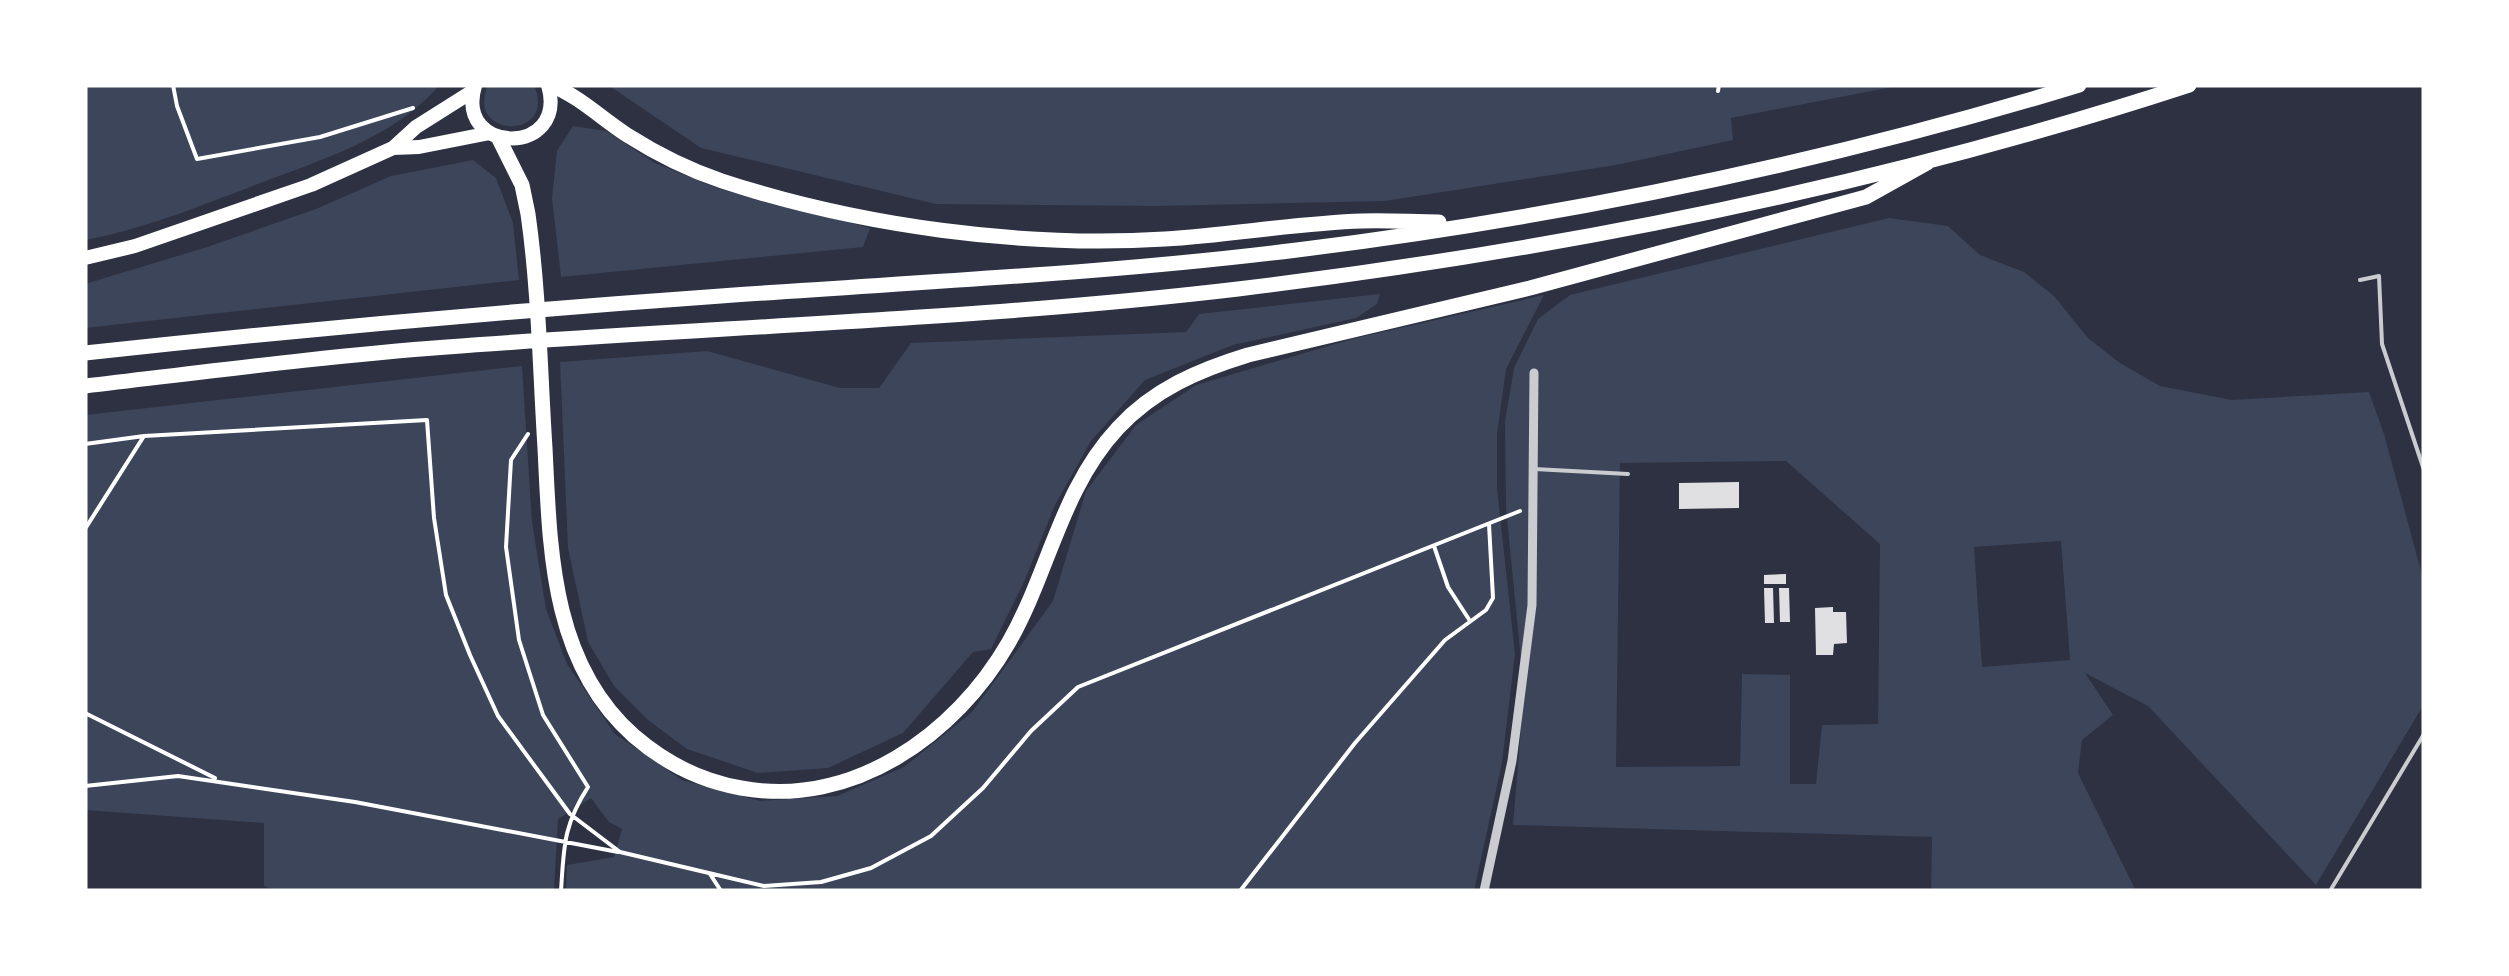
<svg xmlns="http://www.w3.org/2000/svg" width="2509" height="976" font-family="Karla,sans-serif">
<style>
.green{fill:#3c4559;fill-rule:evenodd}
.building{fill:#e0e0e3}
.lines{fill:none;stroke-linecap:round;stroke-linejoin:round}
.path{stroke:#fff;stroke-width:4}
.service{stroke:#caccd0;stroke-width:4}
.minor{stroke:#caccd0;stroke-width:9}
.primary{stroke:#fff;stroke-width:14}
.motorway{stroke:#fff;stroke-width:15}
</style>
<rect width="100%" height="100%" fill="#2d3142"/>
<path class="green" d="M85,85h355c-49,55 -120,75 -187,101 -56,21 -109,43 -168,54z
M488,85h46c24,56 -70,54 -46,0z
M608,85h1295l-172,33 2,22 -117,25 -231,36 -228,5 -221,-2 -235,-56z
M573,126l33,5 49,32 62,25 153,40 -7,19 -302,30 -9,-79 5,-47z
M473,160l23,18 17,45 6,57 -434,48v-44l119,-36 112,-39 75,-33z
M1889,218l59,8 32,29 44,17 30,24 34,42 32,25 40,23 72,14 137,-8 15,42 40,148v122l-108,181 -168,-179 -63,-33 28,42 -31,25 -4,33 58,118h-205l1,-54 -419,-12 11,-134 -18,-183 -1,-87 9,-53 24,-49 32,-24zM1786,461l94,83 -2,180 -56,1 -6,59h-26v-109l-48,-1 -2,92 -124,1 4,-304zM2061,541l9,119 -88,7 -8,-120z
M1380,294l-3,10 -21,14 -123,27 -88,35 -54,61 -36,64 -31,77 -33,67 -18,3 -70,81 -75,35 -70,5 -71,-24 -39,-29 -34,-34 -26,-44 -20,-94 -8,-186 147,-11 133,37h39l32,-45 275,-11 13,-18z
M1544,295l-38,74 -9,65v54l18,166 -13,109 -28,128h-908l1,-26 47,-8 8,-28 -13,-7 -18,-24 -33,21 -4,72h-276l-14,-5v-63l-179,-13v-395l437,-49 10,156 14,87 21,55 48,70 67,46 78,21 77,-5 67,-29 68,-55 81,-111 33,-110 50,-66 60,-40 156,-46z"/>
<path class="building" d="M1739,482v26l-60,1v-26z
M1786,574v10h-22v-9z
M1764,588h9l1,35h-9z
M1779,588h10l1,34h-10z
M1833,607v5h13l1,31 -13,1 -1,11h-17l-1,-47z"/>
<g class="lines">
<path class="path" d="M173,85l4,21 20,53 123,-22 93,-29
M1718,91l1,-6
M528,434l-17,26 -5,87 13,93 24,75 45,72c-25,39 -24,60 -27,104
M85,444l59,-8 283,-16 7,98 12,77 24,60 28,61 72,98 50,38 144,34 57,-4 50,-14 60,-32 52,-48 48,-57 47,-44 442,-176
M85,529l59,-93
M1434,546l14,41 22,34
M85,713l130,65
M85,786l93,-10 177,26 263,50
M710,874l11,17
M1240,891l115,-148 90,-103 41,-30 7,-12 -4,-74"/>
<path class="service" d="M2360,280l19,-4 3,68 42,126
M1534,469l94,5
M2330,891l94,-157"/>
<path class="minor" d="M1484,891l28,-130 20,-156 2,-232"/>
<path class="primary" d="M475,86c-21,69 94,71 73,-1
M393,148l26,-1 71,-14
M85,258l50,-12 176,-61 82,-37 23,-21 57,-36"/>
<path class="motorway" d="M551,85c29,12 50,33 76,50 30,19 62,35 95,46 137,45 300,67 443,58 66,-4 132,-16 197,-18 26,-1 51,1 77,1
M498,137l24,48 6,29c11,77 12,157 17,234 5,102 6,215 89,288 30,26 67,45 107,52 111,20 214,-52 268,-146 40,-70 52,-153 109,-214 36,-39 81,-58 130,-73l282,-67 336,-91 61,-34
M85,353c212,-23 423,-42 636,-57 192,-14 385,-22 576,-46 265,-33 527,-87 782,-165
M85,386c120,-14 241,-30 362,-39 263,-20 529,-27 791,-58 323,-39 642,-103 951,-204"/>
</g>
<rect width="2509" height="976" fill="none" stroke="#ffffff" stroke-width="175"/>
</svg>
